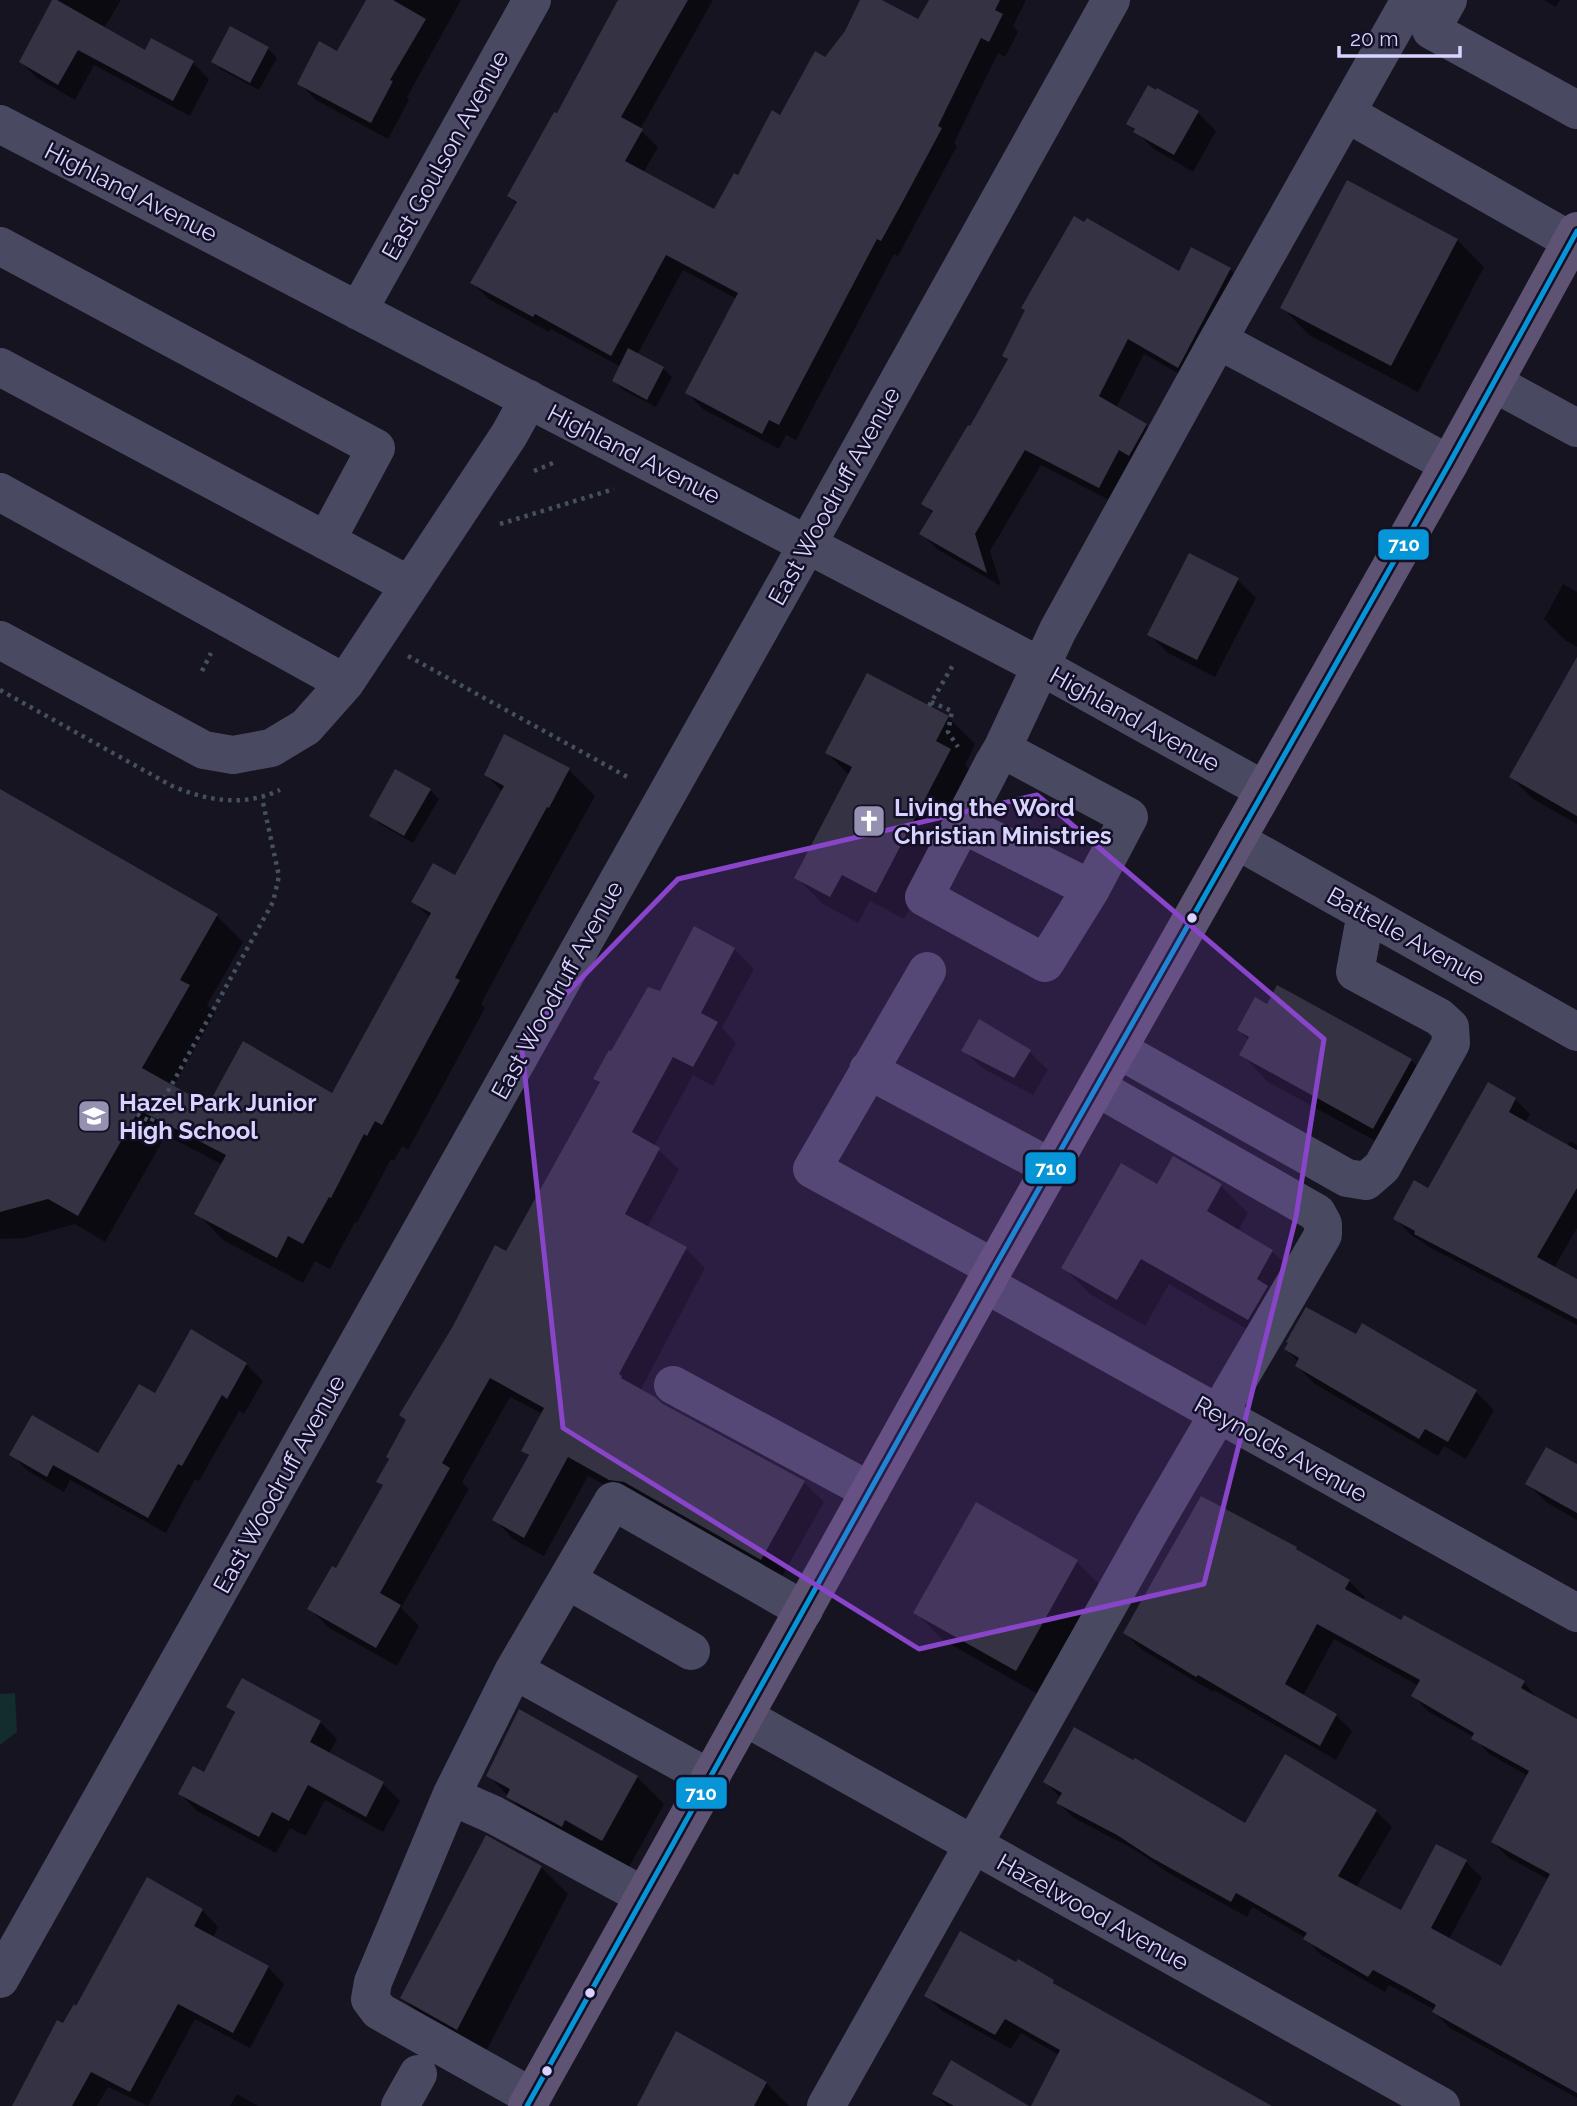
<svg xmlns="http://www.w3.org/2000/svg" width="1577" height="2106" font-family="Raleway,sans-serif">
<style>
.green{fill:#132c2d}
.shadow{fill:#0007}
.building{fill:#343243}
.lines{fill:none;stroke-linecap:round;stroke-linejoin:round}
.path{stroke:#44505f;stroke-width:4.5;stroke-dasharray:3.5 5;stroke-linecap:butt}
.minor{stroke:#4a4962;stroke-width:38}
.major{stroke:#5e5373;stroke-width:38}
.bus-1-casing{stroke:#130f26;stroke-width:10}
.bus-1{stroke:#0696d7;stroke-width:5}
.marked{fill:#8945c9;fill-opacity:0.2;stroke:#8945c9;stroke-width:5;stroke-linejoin:round}
.bus-dot{fill:#d9d4ff;stroke:#130f26;stroke-width:2.5}
.labels{text-anchor:middle;dominant-baseline:central;stroke-width:5;stroke-linejoin:round;paint-order:stroke}
.street-label{font-size:24px;fill:#d9d4ff;stroke:#130f26}
.poi-label{font-size:24px;font-weight:bold;fill:#d9d4ff;stroke:#130f26;text-anchor:start}
.line-badge{stroke:#130f26;stroke-width:2.5}
.badge-label{font-size:19px;text-anchor:middle;font-weight:bold;fill:#fff}
</style>
<rect width="100%" height="100%" fill="#161421"/>
<path class="green" d="M15,1693l2,39 -17,13v-51z"/>
<path class="shadow" d="M55,0h66l-17,28 41,24 48,11 16,16 -19,37 -96,-51 -19,35 -38,-22 -16,-16z
M368,0h93l-54,97 2,3 -21,39 -72,-39 -17,-17 38,-30z
M617,0h96l-73,130 18,17 -15,26 72,39 65,-95 66,-85 16,-32h16l41,22 12,-22h95l-13,26 5,6 -13,25 -7,-4 -44,90 3,3 -59,110 -4,-2 -98,186 -10,-5 -7,14 -76,-40 -16,-16 50,-94 -54,-29 -46,85 26,13 9,9 -16,30 -33,-17 -9,-9 7,-14 -70,-38 -2,3 -60,-33 -17,-16 45,-79 -8,-8 48,-81 60,-111z
M1544,0h16l-4,7z
M231,29l37,20 9,9 -18,32 -37,-20 -9,-8z
M1198,113l18,18 -23,41 -39,-23 -26,-25z
M1457,240l27,27 -66,125 -109,-57 -27,-28z
M1230,269l15,16 -51,97 -50,-28 -28,54 30,17 16,16 -47,62 -74,-38 -51,86 11,35 -64,-37 -16,-16 12,-19 -10,-11 48,-75 38,-67 -5,-5 176,-82z
M1238,580l18,18 -41,79 -47,-24 -18,-18z
M1563,584l14,8v55l-11,-6 -22,-22z
M1577,661v163l-44,-25 -22,-22z
M948,717l27,27 -10,21 13,13 -74,141 -34,-18 -12,22 -35,-19 -27,-27 54,-101 -23,-23z
M568,769l27,27 -70,126 -44,82 4,4 -77,142 -6,-4 -8,15 -3,-2 -34,64 -2,-1 -25,47 -15,-8 -12,22 -80,-43 -26,-27 26,-48 -57,-30 -61,107 -30,-18 -50,14 -25,1v-448l217,125 26,26 -36,63 8,8 -42,74 36,21 124,-13 97,-177 -16,-16 42,-24 47,-86 -17,-17z
M430,790l9,9 -26,44 -33,-19 -9,-9z
M734,949l20,20 -32,59 14,15 -23,43 -20,-11 -39,71 25,23 -32,59 39,21 19,19 -65,123 22,15 142,76 20,20 -43,76 -193,-102 -44,80 -31,-17 -19,-20 36,-62 -7,-6 20,-37 -33,-17 -48,85 7,7 -68,119 18,18 -22,40 -68,-38 -19,-19 26,-39 48,-83 -6,-6 29,-60 -6,-6 106,-161 94,-170 -6,-6 17,-24 49,-61z
M1239,1030l172,30 27,27 -37,68 -133,-73 -27,-28 8,-14z
M963,1050l66,1 19,19 -15,25 -51,-27z
M1488,1084l27,15 15,15 -5,9 42,23 3,-5 7,4v83l-23,40 23,13v44l-146,-77 -21,-14 -14,-15 33,-29z
M1174,1159l47,27 27,27 -10,18 34,20 28,27 -24,68 -107,-62 -24,42 -55,-32 -27,-27 95,-80z
M1356,1336l120,56 18,18 -28,49 -22,-13 -6,10 -123,-72 -18,-18 2,-4 -13,-13 4,-6z
M246,1364l17,17 -19,33 -5,-3 -40,70 -4,-2 -29,54 -96,-53 -6,12 -36,-21 -17,-17 87,1z
M1577,1466v54l-31,-18 -18,-18z
M977,1505l100,57 27,27 -61,108 -100,-57 -27,-27z
M1296,1548l6,6 47,27 16,16 -2,4 161,81 15,18 38,21v174l-68,-37 -16,-16 35,-66 -39,-22 -15,-17 -45,-25 -16,-16 6,-10 -85,-47 -31,57 33,19 16,16 -16,29 -122,-70 -1,2 -72,-43 -16,-16z
M242,1680l78,42 17,17 -8,15 54,30 17,17 -17,31 -58,-32 -19,36 -16,-8 -14,25 -79,-42 -17,-17 25,-19 31,-60 -8,-8z
M488,1775l149,2 27,27 -35,63 -36,-21 -3,7 -55,-29z
M1045,1782l201,43 130,-14 16,16 -36,61 45,25 65,-51 16,16 -33,61 53,29 75,-60v190l-127,-70 -16,-16 1,-2 -46,-25 -4,7 -64,-37 -15,-17 -54,-31 -5,10 -77,-43 -35,-24 -61,-32 -16,-15 3,-5z
M541,1867l27,27 -84,161 -54,-30 -27,-27z
M202,1910l16,17 -5,11 55,29 16,17 -34,64 -55,-29 -47,87 -40,-19 -11,19h-83l63,-98z
M1053,1982l8,7 195,117h-224l27,-51 -38,-22 -10,16 -69,-38 -16,-16z
M766,2083l23,23h-150z
M237,2094l21,12h-28z
M934,2094l92,12h-79z"/>
<path class="building" d="M52,0h5l88,50 6,-12 43,23 -21,40 -95,-51 -20,35 -39,-23z
M366,0h27l33,19 -36,61 3,1 -22,42 -74,-39 22,-43 18,10z
M618,0h70l-67,117 22,12 -18,32 89,48 20,-36 4,2 34,-65 8,5 35,-64 10,6 20,-26 15,-31h22l36,19 11,-19h71l-5,10 8,4 -14,28 -8,-4 -43,88 4,2 -40,75 -21,38 -4,-2 -98,186 -10,-5 -7,14 -77,-41 53,-100 -72,-38 -55,101 -76,-42 -2,3 -63,-34 47,-81 -10,-6 47,-84 3,1z
M230,26l39,21 -19,36 -39,-21z
M1148,85l8,5 1,-2 42,23 -25,44 -41,-23 2,-3 -9,-5z
M1347,180l111,59 -67,127 -111,-58z
M1074,216l10,6 3,-4 92,53 12,-24 40,21 -53,100 -50,-29 -29,57 48,28 -18,32 -10,-6 -20,38 -74,-38 -50,84 12,39 -68,-39 14,-23 -12,-7 47,-79 2,1 38,-67 -6,-3 23,-46 -4,-2z
M628,348l36,19 -17,33 -35,-19z
M1189,553l50,25 -42,82 -50,-25z
M1577,657v159l-68,-39z
M867,673l82,43 -13,25 15,8 -75,144 -34,-18 -12,22 -36,-19 58,-111 -27,-14z
M504,734l66,34 -21,40 -2,-1 -48,88 -44,83 5,2 -78,145 -7,-4 -8,15 -3,-2 -33,64 -2,-1 -26,47 -15,-8 -11,22 -83,-44 32,-59 -87,-45 -61,106 -30,-17 -48,13v-423l218,125 -38,66 10,5 -48,83 66,37 35,-64 89,52 99,-180 -20,-11 22,-39 22,12 49,-89 -20,-11z
M395,769l36,20 -27,47 -35,-20z
M694,926l41,22 -34,65 17,9 -25,45 -20,-10 -41,75 28,16 -35,66 62,33 -68,127 3,2 -1,2 34,19 8,7 142,77 -44,79 -137,-78 -15,-2 -41,-23 -44,81 -32,-18 37,-65 -8,-4 23,-43 -54,-30 -48,85 8,5 -70,125 21,12 -25,43 -69,-39 25,-43 4,2 47,-83 -7,-3 13,-23 -3,-2 20,-37 -7,-5 54,-89 42,-81 11,6 94,-169 -7,-3 16,-29 2,1 37,-64 12,4z
M1277,985l135,74 -39,70 -134,-74 10,-18 -12,-7 18,-33 12,7z
M979,1019l52,31 -17,28 -53,-27z
M1488,1082l28,16 -7,14 68,38v38l-40,69 40,22v40l-163,-85 1,-3 -22,-12 21,-39 14,8z
M1173,1156l49,28 -15,27 66,39 -16,29 11,7 -20,34 -107,-61 -24,41 -56,-32 60,-105 36,21z
M1306,1307l50,27 6,-11 115,67 -29,52 -23,-13 -6,10 -124,-73 4,-8 -15,-9 4,-6 -2,-1z
M191,1329l56,34 -20,36 -5,-4 -40,71 -4,-2 -30,54 -95,-53 -6,12 -38,-22 23,-40 66,38 41,-69 16,9z
M1546,1447l31,17v49l-52,-29z
M1201,1496l96,51 -1,2 54,31 -5,9 56,31 3,-5 121,66 -4,7 56,31v374l-145,-81 4,-7 -28,-16 -35,-19 -5,7 -65,-38 4,-6 -71,-40 -5,9 -79,-44 -35,-23 -61,-32 6,-10 -19,-11 31,-55 59,33 2,-2 110,65 40,-69 92,56 -39,66 63,34 35,-66 31,16 -36,68 70,38 49,-92 -59,-32 38,-71 -58,-32 3,-6 -63,-37 9,-16 -103,-56 -32,60 52,30 -17,32 -122,-71 -2,2 -73,-44z
M976,1502l102,58 -62,111 -103,-58z
M242,1678l79,43 -11,21 74,40 -18,35 -58,-32 -19,36 -17,-9 -13,25 -81,-43 15,-28 11,6 31,-60 -9,-5z
M519,1709l119,67 -36,65 -37,-21 -3,7 -56,-30 4,-8 -24,-13z
M486,1835l56,31 -85,164 -57,-32z
M147,1877l56,32 -9,17 75,40 -36,67 -55,-29 -48,88 -39,-20 -19,34h-60l45,-86 6,3 11,-19 2,2z
M960,1931l56,31 2,-3 36,21 -1,3 219,123h-241l29,-56 -55,-31 -10,16 -71,-39z
M676,2031l91,51 -13,24h-117z
M951,2060l78,46h-75l-22,-12z"/>
<g class="lines">
<path class="path" d="M534,471l19,-8
M500,524l114,-35
M408,656l223,123
M202,671l9,-18
M0,690l172,96c36,15 72,21 108,4
M931,702l21,9 -4,21 10,15
M929,706l24,-41
M137,1114l14,8 122,-220 6,-26 -17,-78"/>
<path class="minor" d="M1448,0l-17,30 146,80
M1346,113l225,128
M0,124l1042,543 222,123
M0,246l376,202 -50,93
M358,311l174,-311
M1218,340l231,124
M0,367l409,218
M1494,383l83,45
M0,492l345,191
M0,640l204,110 29,5 38,-7 35,-21 39,-44 164,-248 20,-36
M1002,749l127,68 -38,72
M962,824l129,65 -46,74 -121,-66 69,-133 9,-15 56,-119 160,-290 192,-340
M1236,840l341,192
M927,971l-115,198 182,99
M1119,1050l228,128 19,3 16,-14 69,-124 -1,-16 -11,-10 -84,-45 11,-59
M868,1070l184,98
M985,1284l592,329
M673,1385l197,106
M567,1580l124,71
M514,1670l197,109
M745,1717l696,389
M451,1796l63,-126 99,-169 191,109
M0,1979l788,-1400 323,-579
M532,2097l-153,-86 -9,-12 3,-17 78,-186 43,19 150,81
M400,2106l18,-32
M826,2106l328,-582 169,-289v-11l-6,-11 -219,-125"/>
<path class="major" d="M527,2106l467,-838 455,-804 128,-233"/>
<defs>
<path id="bus-1" d="M527,2106l467,-838 455,-804 128,-233"/>
</defs>
<use href="#bus-1" class="bus-1-casing"/>
<use href="#bus-1" class="bus-1"/>
</g>
<path class="marked" d="M1037,795l287,244 -28,178 -92,367 -285,65 -356,-221 -42,-388 157,-161z"/>
<defs>
<symbol id="church-square" viewBox="-11 -11 22 22"><rect x="-9" y="-9" width="18" height="18" rx="4" fill="#9591b1" stroke="#130f26"/><path d="M-1.2-6h2.4v3.5h3.3v2.4h-3.3V6h-2.4V-.1h-3.3v-2.4h3.3Z" fill="#fff"/></symbol>
<symbol id="school-square" viewBox="-11 -11 22 22"><rect x="-9" y="-9" width="18" height="18" rx="4" fill="#9591b1" stroke="#130f26"/><path d="M0-5L7-2L0 1L-7-2ZM-4 1L0 2.5L4 1V4Q0 6-4 4Z" fill="#fff"/></symbol>
</defs>
<g fill-rule="evenodd">
<use href="#church-square" x="850" y="802" width="38" height="38"/>
<use href="#school-square" x="75" y="1097" width="38" height="38"/>
</g>
<g class="bus-dot">
<circle cx="1192" cy="918" r="6"/>
<circle cx="590" cy="1993" r="6"/>
<circle cx="547" cy="2071" r="6"/>
</g>
<g class="labels">
<g class="street-label">
<text transform="translate(445 155) rotate(-61)">East Goulson Avenue</text>
<text transform="translate(131 192) rotate(27)">Highland Avenue</text>
<text transform="translate(634 454) rotate(27)">Highland Avenue</text>
<text transform="translate(834 496) rotate(-61)">East Woodruff Avenue</text>
<text transform="translate(1135 719) rotate(29)">Highland Avenue</text>
<text transform="translate(1406 936) rotate(29)">Battelle Avenue</text>
<text transform="translate(557 990) rotate(-61)">East Woodruff Avenue</text>
<text transform="translate(1281 1449) rotate(29)">Reynolds Avenue</text>
<text transform="translate(279 1484) rotate(-61)">East Woodruff Avenue</text>
<text transform="translate(1093 1912) rotate(29)">Hazelwood Avenue</text>
</g>
<g class="poi-label">
<text x="894" y="807">Living the Word<tspan x="894" dy="28">Christian Ministries</tspan></text>
<text x="119" y="1102">Hazel Park Junior<tspan x="119" dy="28">High School</tspan></text>
</g>
</g>
<g class="line-badge">
<rect x="1377" y="528" width="53" height="33" rx="7" fill="#0696d7"/>
<rect x="1024" y="1151" width="53" height="34" rx="7" fill="#0696d7"/>
<rect x="675" y="1776" width="53" height="34" rx="7" fill="#0696d7"/>
</g>
<g class="badge-label">
<text x="1404" y="551">710</text>
<text x="1051" y="1175">710</text>
<text x="701" y="1800">710</text>
</g>
<path d="M1339 46v10h121v-10" fill="none" stroke="#d9d4ff" stroke-width="3.5"/>
<text x="1350" y="46" font-size="21" fill="#d9d4ff" stroke="#130f26" stroke-width="5" paint-order="stroke">20 m</text>
</svg>
